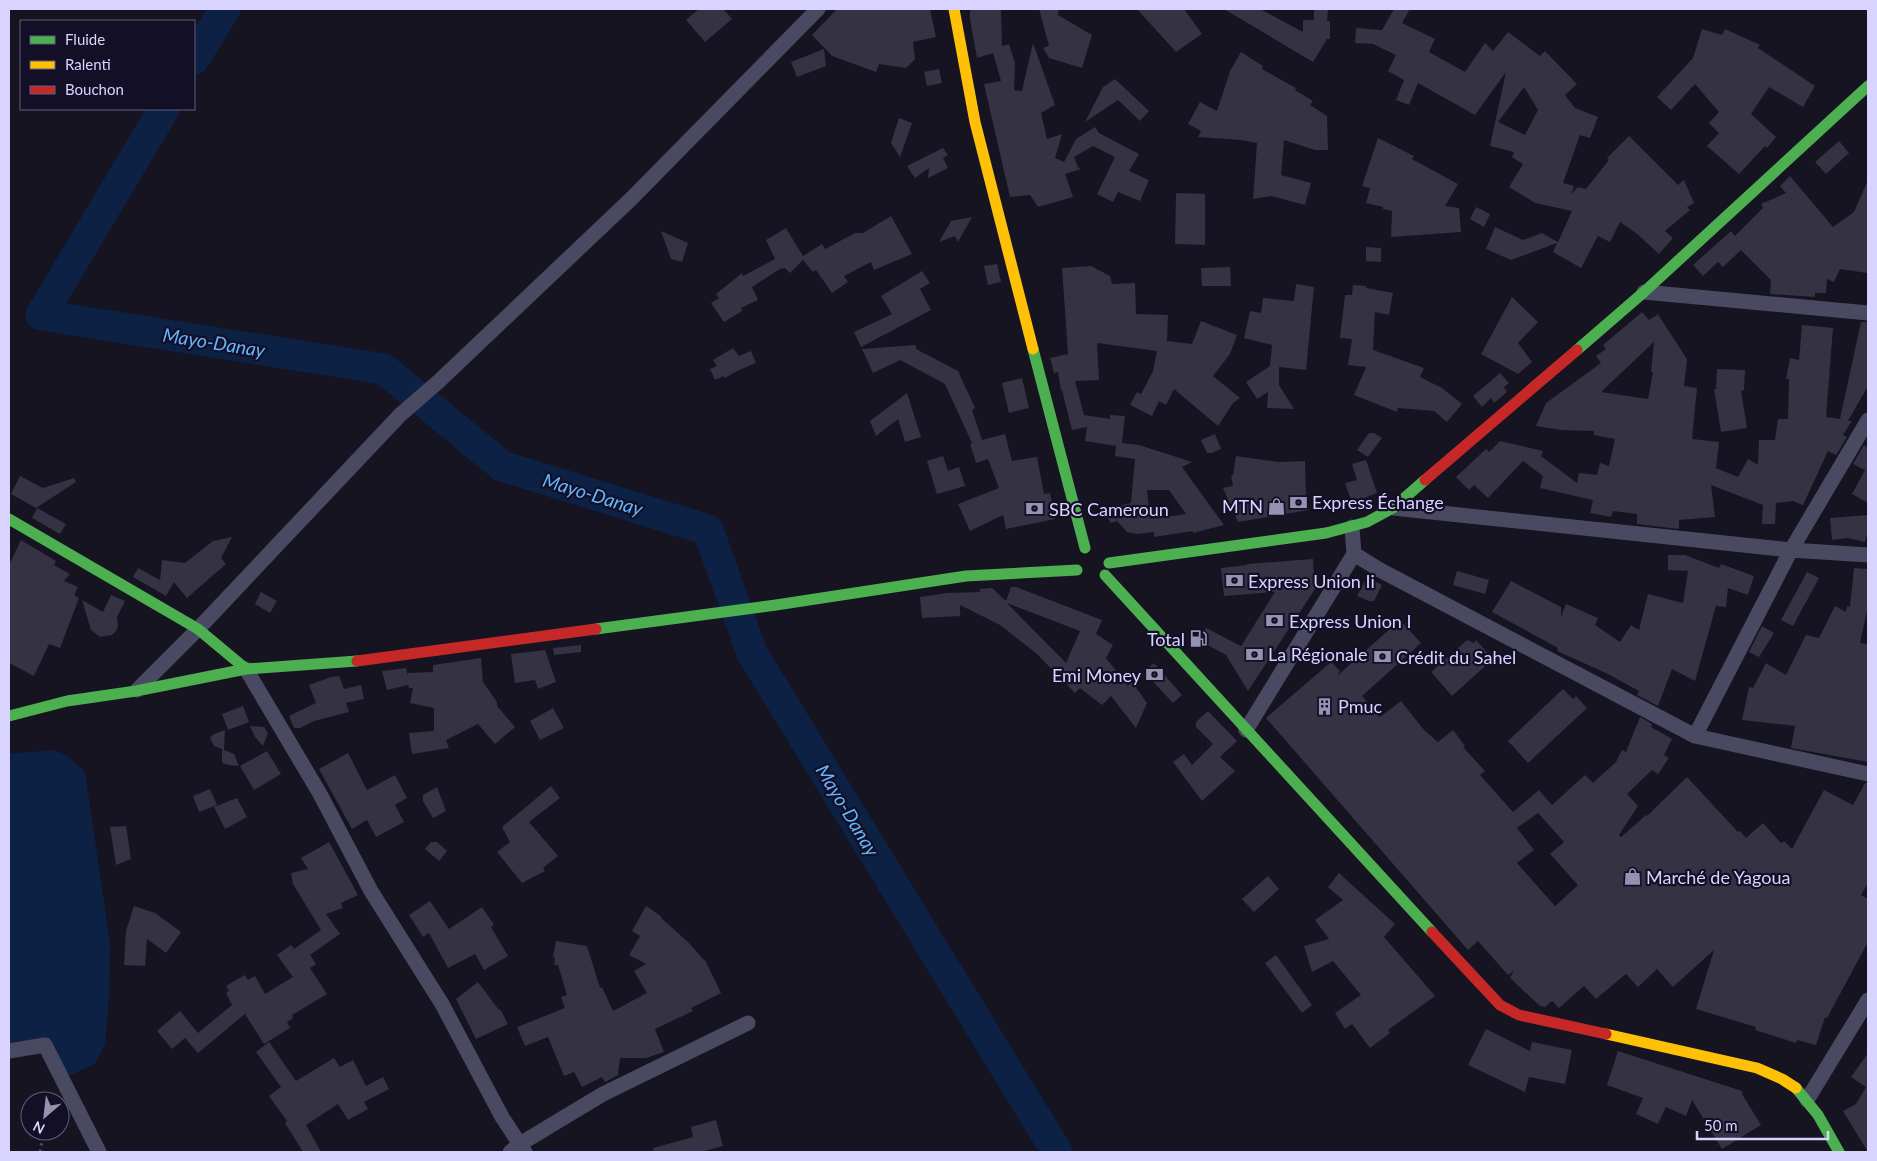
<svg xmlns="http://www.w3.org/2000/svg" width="1877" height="1161" font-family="Lato,sans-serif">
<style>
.water{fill:#0d2144}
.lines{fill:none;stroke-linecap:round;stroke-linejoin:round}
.river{stroke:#0d2144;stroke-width:31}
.building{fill:#343243;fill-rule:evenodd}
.path{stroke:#44505f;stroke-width:3;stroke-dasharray:2.5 4;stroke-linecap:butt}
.street{stroke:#4a4962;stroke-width:15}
.fast{stroke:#4caf50;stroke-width:11}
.slow{stroke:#ffc107;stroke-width:11}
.jam{stroke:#c62828;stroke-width:11}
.labels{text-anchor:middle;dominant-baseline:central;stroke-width:4.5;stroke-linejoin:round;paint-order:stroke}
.poi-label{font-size:18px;fill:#d9d4ff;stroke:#130f26;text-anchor:start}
.water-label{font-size:19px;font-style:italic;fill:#62b6ff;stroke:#130f26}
</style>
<rect width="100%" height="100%" fill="#161421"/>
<path class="water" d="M52,750l16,6 17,16 25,171 -1,55 -4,46 -10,20 -31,14 -18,-35 -37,6v-295z"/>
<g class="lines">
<path class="river" d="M194,59l31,-50
M164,109l-123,206 343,54 118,97 206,64 44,123 305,499"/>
</g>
<path class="building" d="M699,9h24l9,10 -27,23 -19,-22z
M837,9h93l6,28 -23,5 2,17 -9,9 -27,-4 -3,8 -44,-16 -20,-21z
M970,9h31l1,37 7,-2 6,19 -1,27 8,1 11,-48 22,62 -14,8 6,26 15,-5 -7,24 9,4 12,-23 19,-12 4,6 40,21 -10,17 20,9 -9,21 -22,-9 -5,10 -16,-8 18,-37 -22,-11 -19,11 4,10 3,2 -16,5 8,23 -35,10 -8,-12 -20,2 -26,-113 17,-3 -8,-28 -16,5 -7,-39z
M1039,9h20l-1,6 34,20 -10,33 -33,-10 -6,-10 6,-2z
M1137,9h47l18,25 -26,18z
M1224,9h36l43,23v-12h11v-11h14l-1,12h3v18h-3l-14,23z
M1394,9h16l-8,14 33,16 -6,13 36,20 20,-29 8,8 15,-19 32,24 5,-5 32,33 -12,11 10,13 23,9 -8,21 -10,-3 -17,48 11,3 -3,8 7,-7 8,2 23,-29 -2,-2 22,-22 49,49 6,-5 10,23 -7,4 3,3 -25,21 8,7 -14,16 -23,-21 -16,-11 -10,20 -12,-6 -17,32 -28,-16 4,-9 -46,17 -25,-11 9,-22 28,13 19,-7 16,9 14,-31 -37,-8 -26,-16 14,-23 -11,-7 2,-5 -24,-6 16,-74 -31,43 -57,-32 -9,22 -13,-5 8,-20 -16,-9 8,-16 -23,-11 -18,-1 1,-15 26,2zM1524,87l14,23 -13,25 -27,-13z
M1702,29l20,6 3,-6 35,16 -2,3 57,38 -12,21 -34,-20 -18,27 25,23 -9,11 -2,-2 -26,28 -32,-28 12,-13 -10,-10 10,-11 -24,-28 -24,26 -14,-13 36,-39z
M824,49l2,17 -29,11 -6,-15z
M1241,52l22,14 -1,3 34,19 -1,2 18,11 -3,4 17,11 1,34h-13l-31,-10 -3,35 30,8 -6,22 -34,-9 -18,3 4,-56 -16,-3 -43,-3 3,-6 -13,-7 12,-22 17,9 13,-40z
M939,69l3,14 -15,3 -3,-14z
M1115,79l34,32 -9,10 -22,-21 -33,22 18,-35z
M899,118l13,5 -12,34 -9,-14z
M1378,138l36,18 -2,3 46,25 -13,22 14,2 2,24 -70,5 1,-26 -9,-2v-2l-17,-4 4,-15 -8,-2z
M1839,141l10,12 -23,21 -11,-12z
M943,148l5,7 -5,3 5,10 -20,10 1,-10 -14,10 -8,-12z
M1790,176l43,51 21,-15 14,-32 -1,93 -27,-4 -6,13 -7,-3 -1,14h-11v4l-45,-3 1,-14 -30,-30 -18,17 -5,-5 -15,14 -10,-11 38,-34 4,5 28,-28 -2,-4 25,-11 -6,-7z
M1176,193l29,1v51l-30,-1z
M1476,207l14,7 -6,13 -14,-8z
M891,216l21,38 -38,16 -3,-8 -27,14 4,6 -16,11 -16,-23 -3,2 -10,-12 -13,13 -5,-5 -5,1 -28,18 6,13 -17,8 1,3 -18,11 -13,-19 8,-5 -3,-4 26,-21 1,3 32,-17 -9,-19 20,-12 17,28 19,-12 3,5 30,-16h8z
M972,217l-14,25 -3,-6 -16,6 12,-21z
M661,231l27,12 -6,19 -11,-3z
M1366,247l15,1v14l-15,-1z
M997,264l4,18 -13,3 -4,-19z
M1091,266l19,10 2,8 23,-1 1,31 32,1 -1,26 25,3 9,-23 36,14 -7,19 -17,22 27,22 -7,5 -15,23 -44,-37 -8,16 -7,-4 -7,15 -22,-11 7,-13 4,2 12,-23 4,-20 -60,-8 2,37 -24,1 9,34 26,4v-4l15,1 -3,27 17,2 53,17 -10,5 42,58 -31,8v-2l-39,6v-5l-16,2 -11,-2 -10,-11 -6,2 -9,-13 29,-7 4,-44 -20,-3 1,-10 -31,-5 2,-14 -15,3 -10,-40h-1l-3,-18 -4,1 -4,-15 18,-4 -6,-86zM1147,490h22l17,24 -36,5z
M1230,267l1,19h-29l-1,-18z
M922,271l8,12 -10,6 11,21 -70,37 -7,-15 38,-18 -11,-18z
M1296,284l18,3 -8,83 -27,-3v18l15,24 -27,-1 1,-16 -11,7 -11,-17 24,-16 2,-21 -28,-7 6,-27 11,2 2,-15 31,3z
M1353,285l13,1v2l27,5 -4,22 -14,-3 -2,38 51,18 -4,9 22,11 20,16 -15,18 -13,-11 -36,-3 -1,4 -43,-17 12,-28 -18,-2 4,-26 -12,-1 5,-43h7z
M1512,297l26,25 -20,21 14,19 -14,12 -37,-20z
M1642,312l7,8 8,-5v-2l30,46 -3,27 13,2 -5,51 27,3 -3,26 22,9 10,-18 10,6 1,-25h16l3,-21h10l1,-40h-3l4,-21 9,2 3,-35 31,3 -7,89 14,2 21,-97h7v64l-20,35h4l-9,14 4,2 -11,18 -8,-4 -25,54 -10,-4 -17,2 -1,21h-13l1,-19 -52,-20 4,32 -36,3v9l-42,-5v-10l-24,-3 -2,6 -21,-4 3,-13 -53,-12 3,-12 -20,-15 -35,37 -14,-13 -5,5 -13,-13 30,-28 3,3 11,-11 43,10 -2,5 36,27 2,-10 18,2 3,-12 9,3 6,-27 -21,-4v-4l-33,-1 -25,-4 10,-23 55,-40 -5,-7 10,-7 -3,-4zM1654,342l-3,30h2l-5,27 -47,-7z
M916,345v4l42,22 17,37 -3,2 10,30 23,-6 7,27 25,-4 7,37 6,-1 5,26 -49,10 -3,-14 -33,16 -12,-27 41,-16 -11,-29 -12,4 -6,-19 2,-1 -27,-59 -45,-24 -27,13 -11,-24z
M733,348l6,8 12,-5 5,12 -19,8 -12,7 -1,-2 -9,4 -5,-11 7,-3 -4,-6z
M1717,369l28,1 -1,20 -3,1 6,37 -26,4 -7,-43h2z
M1500,373l9,10 -5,4 3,5 -13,11 -3,-5 -9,9 -9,-11z
M1022,378l7,30 -20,5 -7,-30z
M907,393l14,44 -16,5 -7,-23 -22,17 -6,-15z
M1369,433h5l8,5 -14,19 -11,-7z
M1215,434l6,15 -9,4h-5l-6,-13z
M1864,445l4,3v55l-16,-9 13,-24 -12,-6z
M943,456l5,15 11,-4 6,19 -28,8 -10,-33z
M1236,456l42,6 27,-1 1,36 3,13 -71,12 -15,-34 10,-2 -2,-10 2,-1z
M1366,460l11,33 -25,10 -7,-20 12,-3 -5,-16z
M20,476l23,12 31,-10 2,4 -40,26 -25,-14z
M37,508l29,16 -6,10 -28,-16z
M1868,515v15l-3,12 -17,-4 -16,2 -2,-22z
M232,537l-11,21 5,6 -39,34 -13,-16 -8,14 -33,-19 5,-9 22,12 2,-20 23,3 28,-22z
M21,540l35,21 -2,4 16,9 -6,7 14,6 -4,8 5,3 -19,50 -11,-4 -15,32 -25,-13v-98z
M1668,555h17l34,13 2,-4 33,12 -6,19 -20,-7 -2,19 -10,-1 -21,75 -23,-12 -14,37 -21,-11 2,-4 -31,-17 -51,-23 1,-3 -66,-36 19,-31 50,26v10l5,-13 32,14 -3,7 25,17 11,-17 8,5 9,-36 35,9 5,-32 -20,-1z
M1313,559l2,30 -67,102 -22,-36 -26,-14 6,-13 35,18 34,-54 -51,4 -3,-28 26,-3v-1z
M1854,568l14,1v37l-8,37 8,1v118l-77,-14 4,-22 -53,-6 7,-33 4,1 13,-25 20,12 20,-40 13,3 16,-32 11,6 1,-6 3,1z
M1457,571l32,9 -4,14 -32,-9z
M1807,572l12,6 -26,48 -12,-6z
M1367,577l15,8 -8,16h-5l-12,-5z
M1011,587h5l86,33 -6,14 17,11 -7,13 22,28 4,-4 15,21 -11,25 -25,-32 -9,9 -22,-17 -5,5 -38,-39 -37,-29 -40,-20v11l-38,2 -2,-21 27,-4 33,-1v-3l12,-1 14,13zM1007,603l73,28 -14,32z
M261,592l16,9 -7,12 -15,-9z
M111,595l14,6 -8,16 1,9 -2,5 -4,4 -12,2 -9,-7 -9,-30 21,12z
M1400,620l21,23 -59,53 18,21 21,-16 23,29 14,12 15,-12 12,16 -2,1 22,24 -5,4 33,37 26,-22 13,15 33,-30 8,8 23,-21 6,-12 4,2 14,-35 12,7 -1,3 21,12 -8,16 5,3 -11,16 -6,-4 -25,24 11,12 -19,29 2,2 25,-22 1,1 40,-39 51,55 2,-1 6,7 17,-15 18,20 3,-2 8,8 32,-59 29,15 12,-22h3v100l-7,12 7,4v43l-41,76 -2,-1 -9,28 -19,-5 -1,3 -41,-13 1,-3 -60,-18 18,-59 -41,37 -16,-18 -19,18 -12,-13 -30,25 -12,-13 -25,22 -7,-7 -7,6 -5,-1 -30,-28 4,-7 -6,4 -30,-34 -10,9 -202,-232 65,-56 9,9 -3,5zM1538,813l26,29 -14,12 27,30v2l-22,20 -38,-43 17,-13 -17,-22z
M1762,626l12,7 -15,24 -10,-5z
M1467,640l7,3 2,-3 17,19 -41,37 -21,-24z
M581,645v7l-27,3 -1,-7z
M545,650l11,32 -18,7 -3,-9 -20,3 -4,-29z
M481,658l2,24 14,20v4l18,21 -20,17 -17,-20 -32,16 3,8 -37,6 -3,-21 25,-2v-23l-24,-5 3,-15h-4l-1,-3 -21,5 -5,-19 24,-3 2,8v-3l25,-1v-7z
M1154,663l28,32 -9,8 -29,-31z
M339,676l5,13 17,-4 3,14 -18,4 3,9 -35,9 -14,7h-6l-5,-12 27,-13 -7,-18 22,-8z
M1563,689l10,10 3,-3 11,12 -59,55 -20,-22z
M243,706l6,16 -21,8 -6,-16z
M553,708l11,20 -24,12 -10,-19z
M1208,711l29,30 -17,16 15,14 -33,30 -29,-39 11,-8 8,11 21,-21 -17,-17v-5z
M250,726l14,1 4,6 -5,13 -8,-9z
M225,730l-1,20 10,4 5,12 -11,-1 -6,-2v-14l-8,-3 -4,-8 4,-4z
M267,751l14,23 -27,16 -14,-24z
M348,753l19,37 28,-15 12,23 -12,7 9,17 -28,15 -9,-17 -15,9 -33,-60z
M551,786l9,12 -31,24 29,34 -15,12 2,3 -23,12 -25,-31 13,-10 -8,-15z
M437,787l9,24 -13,7 -10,-17v-6z
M210,789l7,16 -18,7 -6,-16z
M237,798l10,19 -22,12 -11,-22z
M126,826l5,33 -15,6 -6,-38z
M329,842l29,53 -17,8 2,5 -17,6 14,20 -30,21 6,9 -6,4 17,26 -35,21 1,3 -6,4 3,6 -26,16 -19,-30 -47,39 -13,-15 -13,11 -15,-18 23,-20 18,22 34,-28 -6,-12 3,-2 -3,-5 19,-11 3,5 7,-4 10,18 28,-17 -16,-22 14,-10 3,4 27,-19 -28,-46 -2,-11 17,-4 -7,-11z
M431,842h6l10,9 -8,10 -14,-12z
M1339,873l56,51 -11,13 51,59 -47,34 2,3 -20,15 -18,-24 -7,5 -10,-16 26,-18 -28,-34 -21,11 -8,-26 25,-7 -14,-19 28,-20 -15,-13z
M1268,876l11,13 -25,23 -12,-13z
M430,901l19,28 33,-22 12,18 -3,2 17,29 -24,14 -9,-16 -27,14 -19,-35 -6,4 -14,-22z
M134,906l21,7 26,19 -15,21 -19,-14 -2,27 -21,-1 2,-34z
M646,906l16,11 -1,1 26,23 19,21 15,31 -30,15 2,3 -38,18 9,23 -18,6h-26l-2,17 -13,7 -3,-5 -20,10 -8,-15 -10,4 -16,-39 -23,9 -8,-19 48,-19 -4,-11 6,-2 -9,-30h-4l1,-7 -2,-1 3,-16 31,5 13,42 2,-1 11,24 34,-18 -13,-22 12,-7 -17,-9 11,-19 -8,-5z
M1276,955l36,50 -10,8 -37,-50z
M478,982l21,28 1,-1 8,15 -32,15 -20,-40z
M1486,1029l44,22 2,-9 40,8 -7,34 -36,-7 -4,15 -57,-27z
M269,1042l27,39 38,-23 6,9 13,-7 13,26 17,-9 6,12 -25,13 4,7 -20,11 -10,-16 -32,21 15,27h-18l-18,-29 2,-2 -18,-25 12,-9 -25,-35z
M1618,1051l124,40v3l19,31 -39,24 -30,-49 -6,16 -20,-9 -8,17 -22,-10 7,-16 -36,-13z
M1868,1053v99l-25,-41 13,-7 10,-17 -15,-10z
M716,1120l7,26 -22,6h-47l-1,-4 40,-11 -2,-10z"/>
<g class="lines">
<path class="path" d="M40,1152l3,-17 2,-4"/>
<path class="street" d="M1644,292l224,21
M1393,508l398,42 77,5
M1354,554l26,16 315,166 173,38
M246,669l74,125 51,97 71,113 60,113 23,35
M137,690l61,-61 202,-214 38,-33 193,-183 187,-190
M1246,730l108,-176 -2,-27
M1695,736l96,-186 77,-130
M9,1051l36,-6 54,107
M1807,1100l61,-100
M510,1152l10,-8 83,-50 145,-71"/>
<path class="fast" d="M1033,349l52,199
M1577,350l67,-58 224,-206
M9,519l189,110 48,40
M1109,563l217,-30 41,-11 26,-14 32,-28
M1105,575l327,357
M596,629l180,-24 190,-29 111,-6
M9,716l58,-15 69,-10 110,-22 111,-8
M1796,1088l22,27 21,37"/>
<path class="slow" d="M954,9l21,113 58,227
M1606,1034l151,34 25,11 14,9"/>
<path class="jam" d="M1425,480l152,-130
M357,661l239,-32
M1432,932l68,73 19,10 87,19"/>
</g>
<defs>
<symbol id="bank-bare" viewBox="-9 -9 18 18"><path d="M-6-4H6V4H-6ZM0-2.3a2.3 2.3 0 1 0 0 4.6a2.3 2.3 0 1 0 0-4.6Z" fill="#9591b1" stroke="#130f26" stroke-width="2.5" paint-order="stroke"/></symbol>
<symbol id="shop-bare" viewBox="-9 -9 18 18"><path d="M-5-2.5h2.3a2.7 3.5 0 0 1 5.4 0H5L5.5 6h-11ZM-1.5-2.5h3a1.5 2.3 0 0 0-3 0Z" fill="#9591b1" stroke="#130f26" stroke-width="2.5" paint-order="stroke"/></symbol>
<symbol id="fuel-bare" viewBox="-9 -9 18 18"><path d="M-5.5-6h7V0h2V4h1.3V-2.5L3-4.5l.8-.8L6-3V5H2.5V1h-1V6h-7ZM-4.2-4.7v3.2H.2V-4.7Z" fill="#9591b1" stroke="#130f26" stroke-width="2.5" paint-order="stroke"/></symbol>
<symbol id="building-bare" viewBox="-9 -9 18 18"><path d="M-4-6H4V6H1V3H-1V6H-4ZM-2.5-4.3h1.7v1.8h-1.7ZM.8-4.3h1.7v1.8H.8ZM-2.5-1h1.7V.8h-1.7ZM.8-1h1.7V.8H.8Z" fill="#9591b1" stroke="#130f26" stroke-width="2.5" paint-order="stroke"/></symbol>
</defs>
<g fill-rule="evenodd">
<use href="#bank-bare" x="1286" y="490" width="25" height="25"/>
<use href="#shop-bare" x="1264" y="494" width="25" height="25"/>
<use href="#bank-bare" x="1022" y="496" width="25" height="25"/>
<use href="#bank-bare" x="1222" y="568" width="25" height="25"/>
<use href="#bank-bare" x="1262" y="608" width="25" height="25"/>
<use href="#fuel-bare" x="1186" y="626" width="25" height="25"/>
<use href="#bank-bare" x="1242" y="642" width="25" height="25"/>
<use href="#bank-bare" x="1370" y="644" width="25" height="25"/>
<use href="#bank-bare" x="1142" y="662" width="25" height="25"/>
<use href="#building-bare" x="1312" y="694" width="25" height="25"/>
<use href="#shop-bare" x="1620" y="864" width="25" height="25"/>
</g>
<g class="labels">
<g class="poi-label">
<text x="1312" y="502">Express Échange</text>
<text x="1263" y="506" text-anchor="end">MTN</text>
<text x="1049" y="509">SBC Cameroun</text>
<text x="1248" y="581">Express Union Ii</text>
<text x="1289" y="621">Express Union I</text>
<text x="1185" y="639" text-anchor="end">Total</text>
<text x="1268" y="654">La Régionale</text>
<text x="1396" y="657">Crédit du Sahel</text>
<text x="1141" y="675" text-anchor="end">Emi Money</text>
<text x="1338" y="706">Pmuc</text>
<text x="1646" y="877">Marché de Yagoua</text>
</g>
<g class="water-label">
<text transform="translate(214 342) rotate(9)">Mayo-Danay</text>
<text transform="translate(593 494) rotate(17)">Mayo-Danay</text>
<text transform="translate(848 810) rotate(59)">Mayo-Danay</text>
</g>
</g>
<rect width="1877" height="1161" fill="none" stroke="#d9d4ff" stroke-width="20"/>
<rect x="20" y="20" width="175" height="90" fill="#130f26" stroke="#625e7d"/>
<rect x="30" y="36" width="25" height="8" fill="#4caf50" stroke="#625e7d"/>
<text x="65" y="45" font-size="15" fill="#d9d4ff">Fluide</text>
<rect x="30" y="61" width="25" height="8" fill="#ffc107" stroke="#625e7d"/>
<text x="65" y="70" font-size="15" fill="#d9d4ff">Ralenti</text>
<rect x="30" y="86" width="25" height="8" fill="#c62828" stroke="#625e7d"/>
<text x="65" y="95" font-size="15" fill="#d9d4ff">Bouchon</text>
<g transform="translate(45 1116) rotate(208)"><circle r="24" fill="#130f26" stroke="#625e7d"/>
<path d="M0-4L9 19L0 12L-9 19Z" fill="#9591b1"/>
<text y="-8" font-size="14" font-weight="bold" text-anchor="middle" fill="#d9d4ff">N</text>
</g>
<path d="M1697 1131v8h131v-8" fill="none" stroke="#d9d4ff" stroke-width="2.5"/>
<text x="1704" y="1131" font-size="15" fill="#d9d4ff" stroke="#130f26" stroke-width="4" paint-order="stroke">50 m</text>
</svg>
